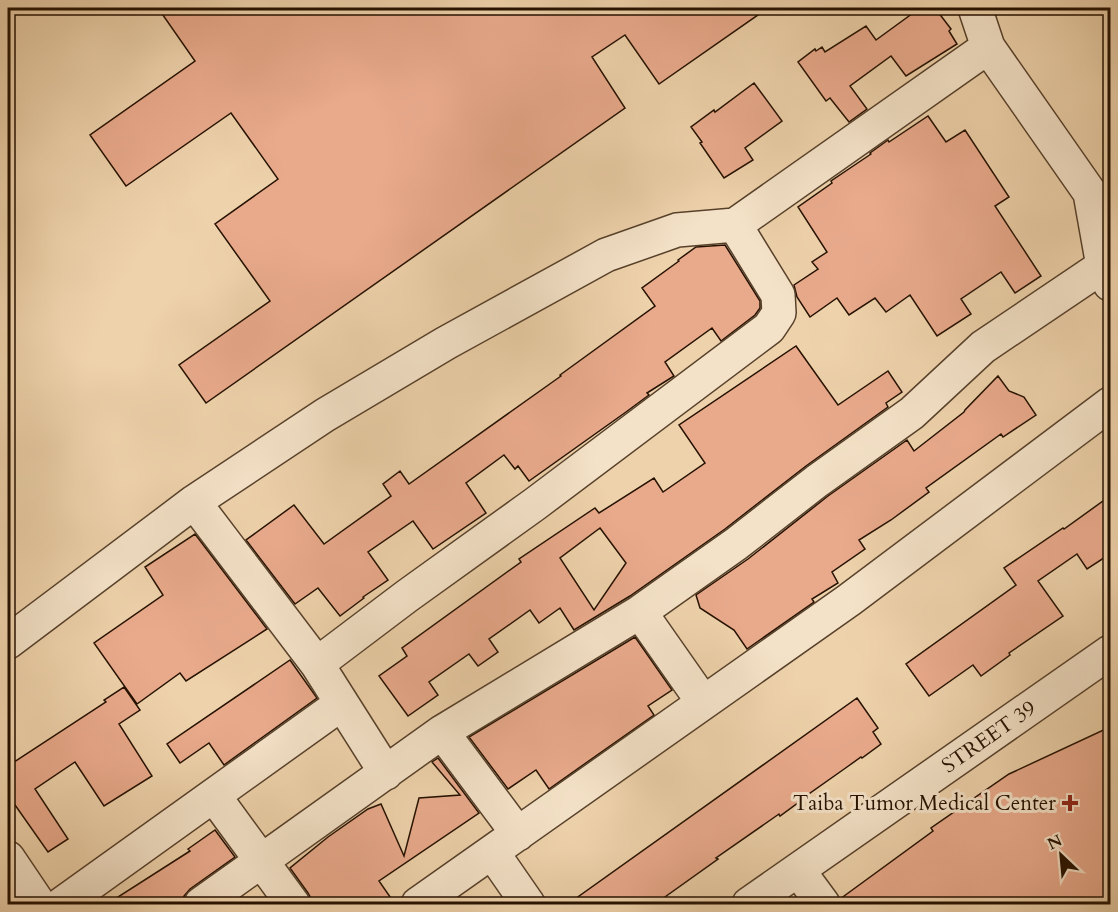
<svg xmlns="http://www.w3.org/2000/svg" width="1118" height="912" font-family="Cardo,serif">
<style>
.building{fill:#e9aa8c;stroke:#251100;stroke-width:1.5;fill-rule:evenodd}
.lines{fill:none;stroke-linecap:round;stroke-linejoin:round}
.minor-casing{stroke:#57412b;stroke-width:36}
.minor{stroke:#f4e2c8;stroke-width:33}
.poi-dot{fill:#8f2418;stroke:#f4e2c8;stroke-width:2}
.labels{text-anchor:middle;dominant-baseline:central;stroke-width:6;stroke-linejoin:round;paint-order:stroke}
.street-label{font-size:21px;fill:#251100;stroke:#f4e2c8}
.poi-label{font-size:21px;fill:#251100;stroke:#f4e2c8;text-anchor:end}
</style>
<rect width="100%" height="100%" fill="#eed2ab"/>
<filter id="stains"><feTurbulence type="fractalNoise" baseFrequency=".00333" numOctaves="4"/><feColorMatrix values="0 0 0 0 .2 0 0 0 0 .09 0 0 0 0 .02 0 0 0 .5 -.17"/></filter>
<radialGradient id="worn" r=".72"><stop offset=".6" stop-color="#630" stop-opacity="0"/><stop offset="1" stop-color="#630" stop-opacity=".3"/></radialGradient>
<path class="building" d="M158,8h610l-109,76 -34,-49 -33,22 33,51 -419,295 -27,-38 91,-64 -55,-77 63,-45 -47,-66 -105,73 -36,-51 105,-74z
M920,8h15l16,21 -2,2 8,13 -51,32 -15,-20 -41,30 17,23 -18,13 -19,-24 -4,3 -28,-39 17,-13 1,2 6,-4 3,5 41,-26 10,14z
M754,83l28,38 -37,27 8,12 -29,18 -24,-35 2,-1 -11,-15 23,-17 1,2z
M928,116l18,26 19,-12 44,67 -14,9 46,70 -26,17 -14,-21 -40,27 10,15 -34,22 -27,-41 -24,17 -11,-14 -26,17 -12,-17 -27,19 -13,-20 -3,-12 24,-16 -6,-7 15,-10 -29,-45 34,-24 -1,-2 40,-27 -1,-1 18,-13 1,2z
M725,245l35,56v7l-5,7 -34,26 -9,-13 -47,34 9,14 -27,17 2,2 -23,17 -97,69 -11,-15 -3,3 -11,-14 -38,28 20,30 -53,36 -20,-28 -45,31 20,28 -25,17 1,1 -24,18 -22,-28 -23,16 -49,-64 48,-35 30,39 67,-48 -8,-12 17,-13 9,13 152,-108 -1,-1 95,-69 -13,-18 37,-27 -1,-1 18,-13z
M796,346l42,59 50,-34 14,21 -16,11 2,4 -82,59 -81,63 -95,67 -56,34 -14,-22 -21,15 -9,-13 -41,29 9,13 -20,14 -9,-12 -40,28 9,13 -30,21 -29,-40 28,-20 -5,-8 119,-86 -2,-3 76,-51 4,5 55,-35 9,14 42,-29 -26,-38zM600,528l26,35 -32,47 -34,-52z
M998,376l11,15 15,6 12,18 -33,22 -2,-3 -75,54 3,4 -38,28 -32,20 6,9 -33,23 6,11 -26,16 2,3 -67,47 -13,-19 -34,-22 -4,-13 52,-36 80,-63 79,-56 7,11 50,-39 1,-2z
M1110,496v58l-23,15 -10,-15 -39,27 25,35 -54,37 1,2 -29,21 -8,-11 -44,31 -23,-32 110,-79 -12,-17 59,-40 1,1z
M195,534l72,95 -81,52 -6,-8 -43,31 -43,-61 69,-48 -18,-28z
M635,637l37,53 -24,16 6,9 -105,74 -13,-19 -28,19 -39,-52z
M290,660l27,38 -93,67 -15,-22 -29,20 -13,-19z
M124,687l16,23 -21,14 33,52 -48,30 -29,-44 -40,27 33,50 -20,13 -40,-57v-29l98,-64 -2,-2z
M857,698l21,30 -5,4 8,12 -19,14 -1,-1 -14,10 -48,34v1l-19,14 -1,-2 -63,44 2,1 -63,45h-87z
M1110,727v177h-269l-1,-5 93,-68 -2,-3 78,-54z
M438,758l41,55 -100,68 16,23h-81l-6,-11 -18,-25 38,-31 40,-28 13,-5 23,52 15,-58 41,-3 -28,-33z
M215,830l20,27 -45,32 -6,7 -2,8h-75l83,-53 -2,-2z"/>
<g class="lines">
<defs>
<path id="minor" d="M988,47l102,146 13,73 7,18
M194,502l123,162 69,109
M640,612l63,90
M8,642l186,-140 131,-87 121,-72 160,-88 71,-25 58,-5 253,-178 -13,-39
M317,664l90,-68 128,-92 234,-176 10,-15 -1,-18 -43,-70
M442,732l76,102
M214,796l79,108
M492,852l36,52
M8,858l31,46
M798,870l25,34
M62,904l279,-200
M201,904l241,-172 198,-120 38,-27 58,-41 81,-63 95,-68 71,-66 120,-81
M418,904l431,-304 261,-196
M749,904l361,-252"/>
</defs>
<use href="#minor" class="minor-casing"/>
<use href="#minor" class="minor"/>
</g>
<path class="poi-dot" d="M1067 794h6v6h6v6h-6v6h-6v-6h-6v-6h6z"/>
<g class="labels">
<g class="street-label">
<text transform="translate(989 737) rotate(-35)">STREET 39</text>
</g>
<g class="poi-label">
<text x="1056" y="803">Taiba Tumor Medical Center</text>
</g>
</g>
<rect width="1118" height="912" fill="none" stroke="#eed2ab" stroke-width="30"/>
<rect x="9" y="9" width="1100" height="894" fill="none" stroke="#251100" stroke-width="3"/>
<rect x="15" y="15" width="1088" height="882" fill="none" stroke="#251100" stroke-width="1.5"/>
<g transform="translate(1061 855) rotate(334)" stroke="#f4e2c8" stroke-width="4.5" paint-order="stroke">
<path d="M0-4.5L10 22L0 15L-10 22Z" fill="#251100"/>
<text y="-9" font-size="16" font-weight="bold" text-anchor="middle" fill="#251100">N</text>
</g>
<rect width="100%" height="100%" filter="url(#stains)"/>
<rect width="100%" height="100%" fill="url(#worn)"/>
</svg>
